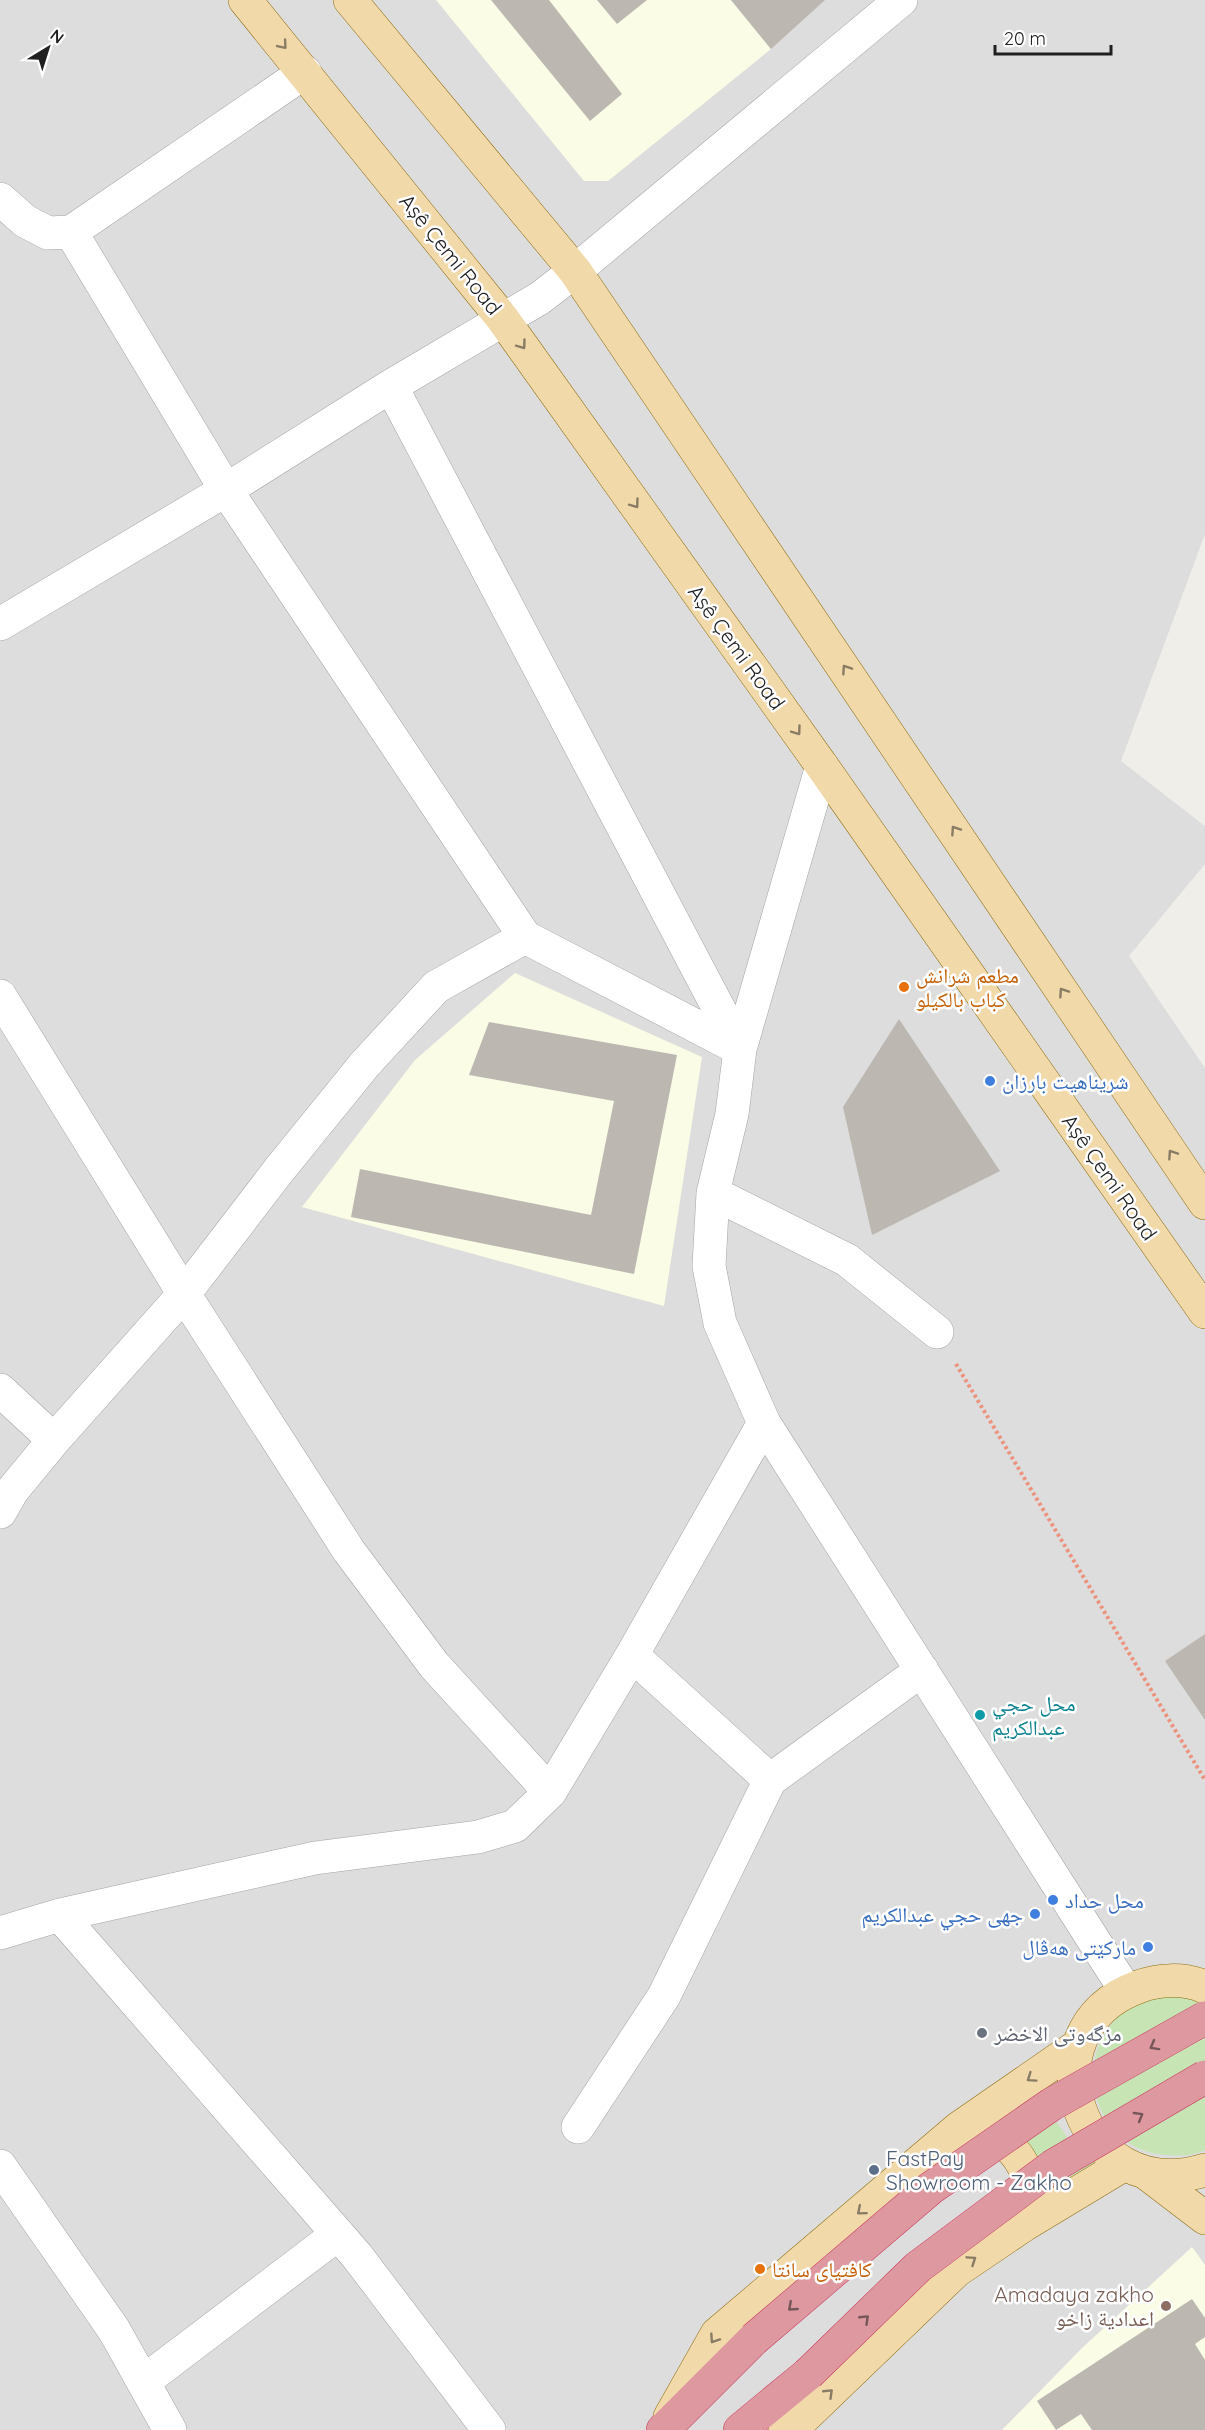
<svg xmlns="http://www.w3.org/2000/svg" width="1205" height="2430" font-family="Quicksand,'Noto Naskh Arabic',sans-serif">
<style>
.residential{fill:#dedddd}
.education{fill:#fafce5}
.grass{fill:#c7e4b4}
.building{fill:#bdb7b1}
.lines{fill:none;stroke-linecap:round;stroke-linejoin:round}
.minor-casing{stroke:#a4a4a4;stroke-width:34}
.major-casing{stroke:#8c6e10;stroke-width:34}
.highway-casing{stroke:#c93a5f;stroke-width:34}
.path{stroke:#ec927d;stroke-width:4;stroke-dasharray:3 3;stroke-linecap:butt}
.minor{stroke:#fff;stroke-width:33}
.major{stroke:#f2d9aa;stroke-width:33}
.highway{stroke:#de989f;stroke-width:33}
.highway-bridge-casing{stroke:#c93a5f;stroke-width:34;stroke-linecap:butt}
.highway-bridge{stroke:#de989f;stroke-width:33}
.oneway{stroke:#897c65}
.oneway2{stroke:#755659}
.food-dot{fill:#e8710a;stroke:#fff;stroke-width:2}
.shop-dot{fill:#3f7fe0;stroke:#fff;stroke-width:2}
.culture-dot{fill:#0f9aa8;stroke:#fff;stroke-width:2}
.worship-dot{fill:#6b7280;stroke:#fff;stroke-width:2}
.service-dot{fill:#5c6f8a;stroke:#fff;stroke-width:2}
.education-dot{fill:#8d6e63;stroke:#fff;stroke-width:2}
.labels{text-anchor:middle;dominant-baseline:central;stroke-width:5;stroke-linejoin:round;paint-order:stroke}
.street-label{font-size:21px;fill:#202020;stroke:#fff}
.food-label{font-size:21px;fill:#c56008;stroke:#fff;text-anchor:start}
.shop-label{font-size:21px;fill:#366cbe;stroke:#fff;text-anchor:start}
.culture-label{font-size:21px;fill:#0d838f;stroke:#fff;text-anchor:start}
.worship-label{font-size:21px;fill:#5b616d;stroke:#fff;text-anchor:start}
.service-label{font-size:21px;fill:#4e5e75;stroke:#fff;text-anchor:start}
.education-label{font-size:21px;fill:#785e54;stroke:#fff;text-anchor:end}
</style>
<rect width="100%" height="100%" fill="#f0eee8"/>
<path class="residential" d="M0,0h1205v534l-84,227 84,65v38l-76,92 76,112v1362h-1205z"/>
<path class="education" d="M436,0h295l40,49 -163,132h-24z
M515,973l187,84 -38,249 -362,-99 113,-147z
M1192,2247l13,18v165h-203l80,-82z"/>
<path class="grass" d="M1166,1996l23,1 16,6v147c-12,6 -27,6 -40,5 -72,-5 -97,-100 -41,-143 12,-10 28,-13 42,-16z
M1059,2075l-3,46 17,25 25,16 -55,38 -54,-80z"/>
<path class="building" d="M491,0h58l73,94 -32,27z
M597,0h50l-30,24z
M731,0h94l-54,49z
M899,1019l101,152 -128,64 -29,-128z
M489,1022l188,33 -43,219 -283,-57 9,-48 231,46 23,-114 -145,-26z
M1205,1634v86l-40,-59z
M1192,2299l13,19v19l-10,7 10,16v70h-113l-11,-16 -25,16 -19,-29z"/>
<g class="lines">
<defs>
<path id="minor" d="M0,199l25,22 23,12 23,-1 234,-160
M71,232l155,258 299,447 -89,50 -71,77 -86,106 -95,124 165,257 85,114 116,127
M391,386l349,663
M0,624l226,-134 165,-104 149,-88 35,-27 326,-271
M822,766l-82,283 -8,65 -19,79 -4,73 11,57 44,100 362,568
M525,937l215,112
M0,996l184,298 -130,146 -42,51 -12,21
M713,1193l134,67 90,72
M0,1390l54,50
M632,1655l138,125
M60,1915l297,341 132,174
M0,1933l60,-18 255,-57 163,-21 37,-11 35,-34 82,-137 132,-232
M578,2127l86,-131 106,-216 152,-110
M0,2166l114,164 56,100
M143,2382l195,-148"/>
<path id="major" d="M245,0l257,318 320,448 383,546
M350,0l225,271 630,932
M1205,1987c-21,-9 -46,-8 -67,0 -118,43 -59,222 67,183
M975,2129c38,9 63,44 53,82
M1146,2173l59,45
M670,2417l47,-83 242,-206 120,-83
M785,2430l9,-3 162,-156 68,-46 101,-61"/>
<path id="highway" d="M663,2430l91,-91
M740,2430l68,-56"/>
</defs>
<use href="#minor" class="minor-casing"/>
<use href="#major" class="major-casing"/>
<use href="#highway" class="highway-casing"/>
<path class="path" d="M956,1364l249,416"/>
<use href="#minor" class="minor"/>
<use href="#major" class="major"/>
<use href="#highway" class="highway"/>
<defs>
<path id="highway-bridge" d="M754,2339l177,-151 121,-84 153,-86
M808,2374l110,-107 75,-56 60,-45 152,-89"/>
</defs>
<use href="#highway-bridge" class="highway-bridge-casing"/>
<use href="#highway-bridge" class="highway-bridge"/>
</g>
<defs><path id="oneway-chevron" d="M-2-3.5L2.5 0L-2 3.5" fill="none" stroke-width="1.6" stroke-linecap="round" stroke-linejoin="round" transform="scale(1.5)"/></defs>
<g class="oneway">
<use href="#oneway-chevron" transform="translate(283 45) rotate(50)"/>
<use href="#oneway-chevron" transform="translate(522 345) rotate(54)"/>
<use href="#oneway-chevron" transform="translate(635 504) rotate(54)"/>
<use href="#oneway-chevron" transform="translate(846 669) rotate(-124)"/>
<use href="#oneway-chevron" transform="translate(797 731) rotate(54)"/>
<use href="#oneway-chevron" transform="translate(955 830) rotate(-124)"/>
<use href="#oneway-chevron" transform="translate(1063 992) rotate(-124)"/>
<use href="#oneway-chevron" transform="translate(1172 1154) rotate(-124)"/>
<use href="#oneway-chevron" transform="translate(1031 2078) rotate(145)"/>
<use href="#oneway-chevron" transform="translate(861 2211) rotate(140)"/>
<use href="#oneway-chevron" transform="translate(972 2260) rotate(-34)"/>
<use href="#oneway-chevron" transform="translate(714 2339) rotate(124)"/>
<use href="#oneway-chevron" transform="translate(829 2393) rotate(-44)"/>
</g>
<g class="oneway2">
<use href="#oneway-chevron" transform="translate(1154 2046) rotate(151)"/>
<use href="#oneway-chevron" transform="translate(1139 2116) rotate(-30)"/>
<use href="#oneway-chevron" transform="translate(792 2307) rotate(139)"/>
<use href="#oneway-chevron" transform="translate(865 2319) rotate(-44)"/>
</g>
<g class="food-dot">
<circle cx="904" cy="987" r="6"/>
<circle cx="760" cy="2269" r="6"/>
</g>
<g class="shop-dot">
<circle cx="990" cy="1081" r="6"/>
<circle cx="1053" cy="1900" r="6"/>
<circle cx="1035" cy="1914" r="6"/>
<circle cx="1148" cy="1947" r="6"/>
</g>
<circle class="culture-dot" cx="980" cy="1715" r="6"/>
<circle class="worship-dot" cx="982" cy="2033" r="6"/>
<circle class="service-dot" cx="874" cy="2170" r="6"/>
<circle class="education-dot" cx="1166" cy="2306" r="6"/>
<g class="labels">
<g class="street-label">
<text transform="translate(451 254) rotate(51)">Aşê Çemi Road</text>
<text transform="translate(737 647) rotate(54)">Aşê Çemi Road</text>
<text transform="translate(1110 1177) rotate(55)">Aşê Çemi Road</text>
</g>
<g class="food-label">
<text x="916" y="975">مطعم شرانش<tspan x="916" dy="24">كباب بالكيلو</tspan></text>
<text x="772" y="2269">کافتیای سانتا</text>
</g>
<g class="shop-label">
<text x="1002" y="1081">شريناهيت بارزان</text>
<text x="1065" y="1900">محل حداد</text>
<text x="1023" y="1914" text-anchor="end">جهى حجي عبدالكريم</text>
<text x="1136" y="1947" text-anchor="end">مارکێتی هەڤال</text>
</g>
<g class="culture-label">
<text x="992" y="1703">محل حجي<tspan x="992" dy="24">عبدالكريم</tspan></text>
</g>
<g class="worship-label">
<text x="994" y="2033">مزگەوتی الاخضر</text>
</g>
<g class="service-label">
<text x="886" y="2158">FastPay<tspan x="886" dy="24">Showroom - Zakho</tspan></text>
</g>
<g class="education-label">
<text x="1154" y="2294">Amadaya zakho<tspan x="1154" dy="24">اعدادية زاخو</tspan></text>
</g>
</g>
<g transform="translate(48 48) rotate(38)" stroke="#ffffff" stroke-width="4.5" paint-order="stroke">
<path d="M0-4.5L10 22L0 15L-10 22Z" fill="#202020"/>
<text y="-9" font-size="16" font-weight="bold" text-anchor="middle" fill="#202020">N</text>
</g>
<path d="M995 45v9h116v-9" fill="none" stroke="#202020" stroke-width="3"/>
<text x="1004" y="45" font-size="18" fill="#202020" stroke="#ffffff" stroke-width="4.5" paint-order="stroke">20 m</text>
</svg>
